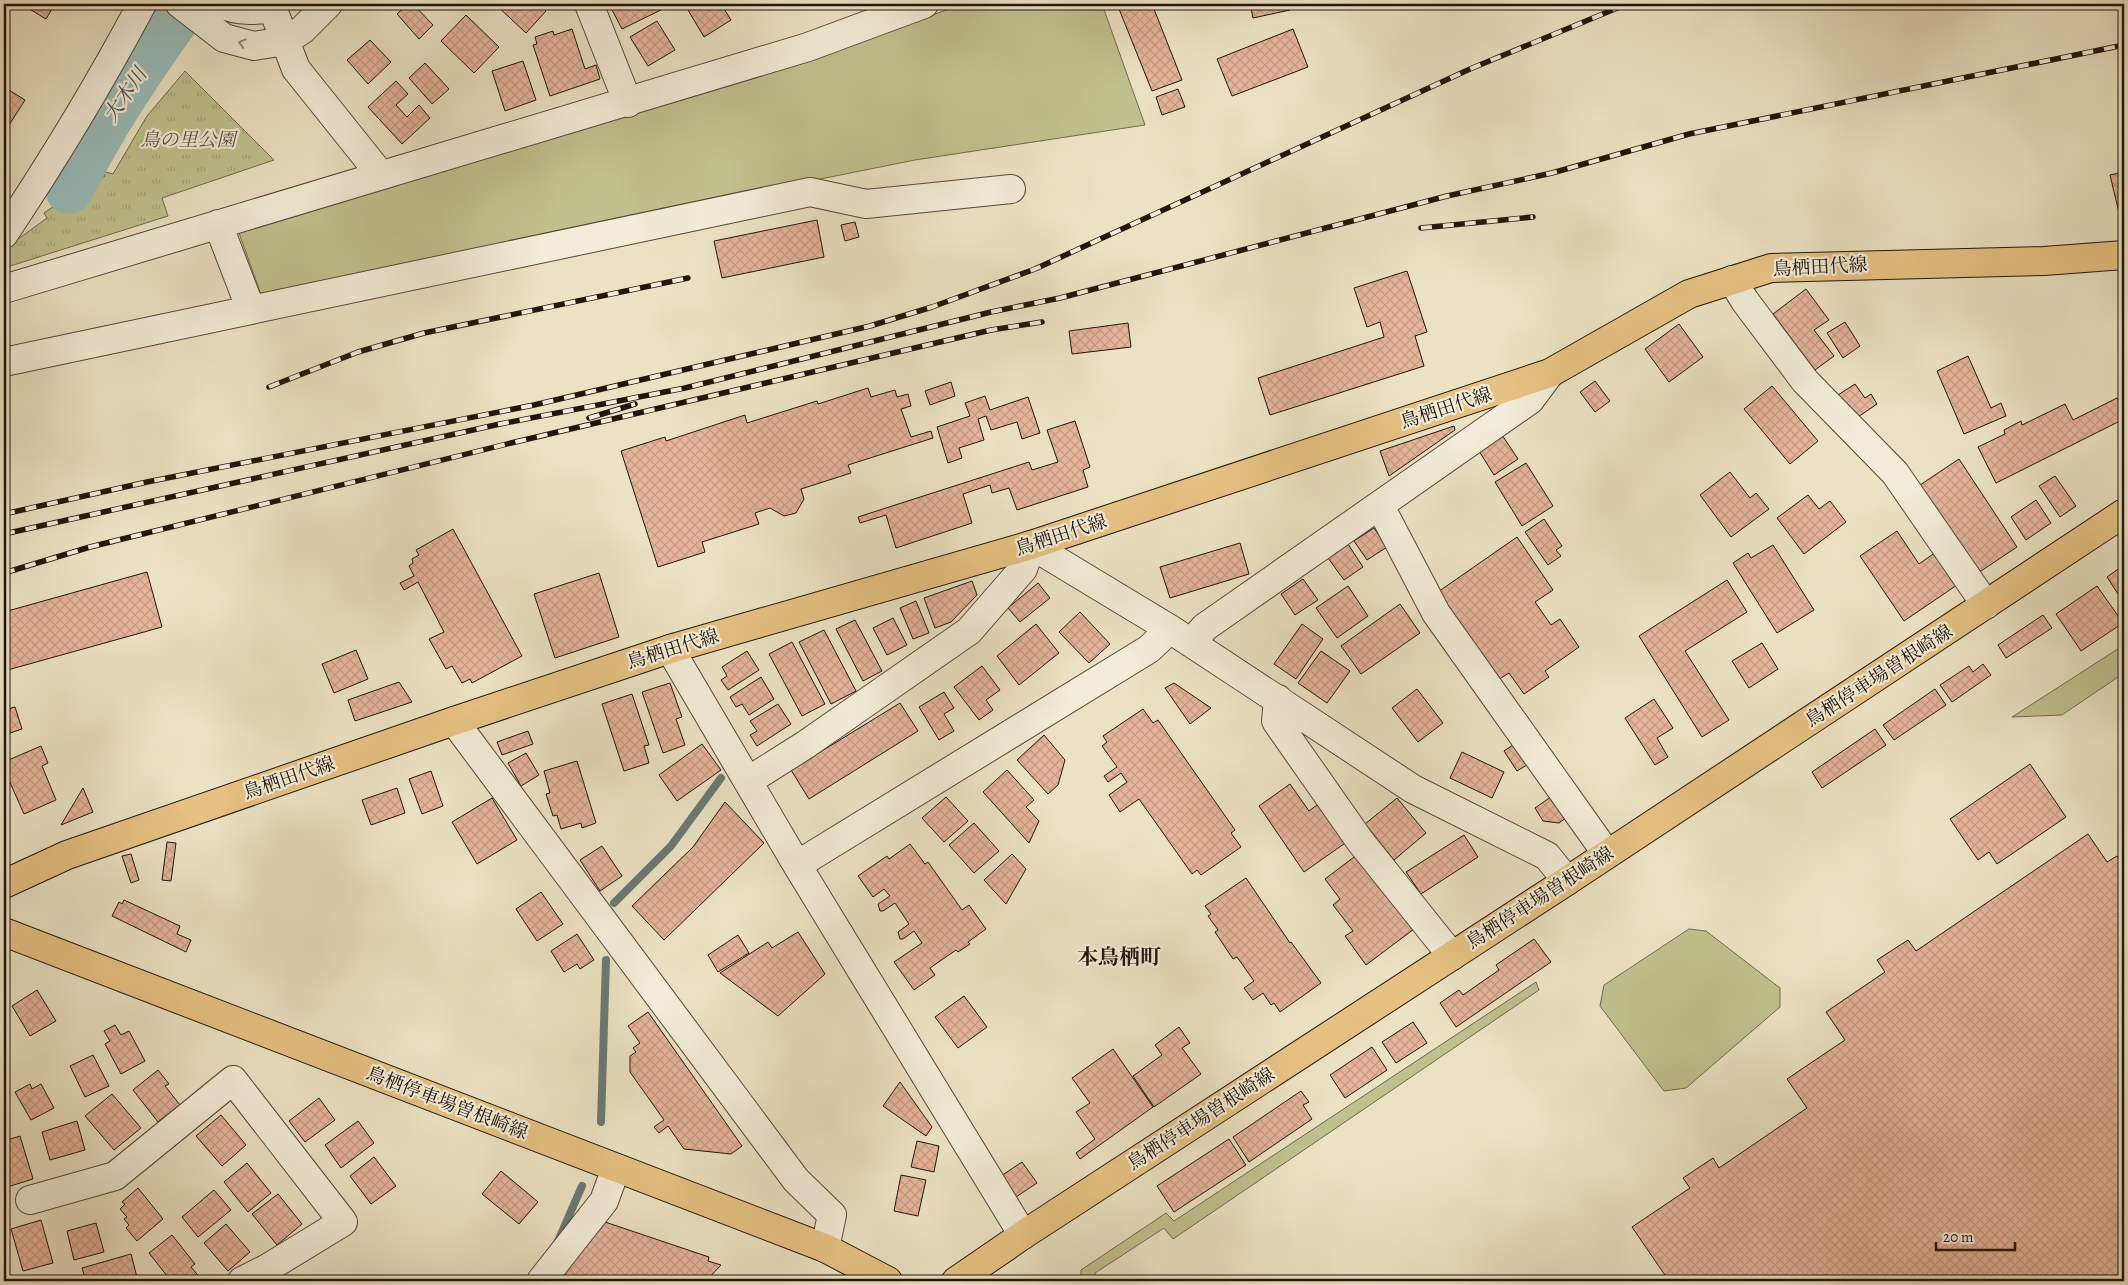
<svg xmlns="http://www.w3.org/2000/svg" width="2128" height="1285" font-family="Alegreya,'Noto Serif JP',serif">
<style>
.green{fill:#bfc18e;stroke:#706b4d}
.park{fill:url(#park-tufts);stroke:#706b4d}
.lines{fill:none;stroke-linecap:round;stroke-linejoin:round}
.stream{stroke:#697a74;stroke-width:8}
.river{stroke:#99bdba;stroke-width:48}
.building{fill:url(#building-cross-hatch);stroke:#21150c}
.minor-casing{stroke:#54483a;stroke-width:30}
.major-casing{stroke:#21150c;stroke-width:30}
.minor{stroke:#f2ecd8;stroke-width:28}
.major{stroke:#e6c182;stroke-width:28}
.rail-casing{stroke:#21150c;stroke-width:5.5}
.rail{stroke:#f2ecd8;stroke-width:4;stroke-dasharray:11;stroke-linecap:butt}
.oneway{stroke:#948b7c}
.labels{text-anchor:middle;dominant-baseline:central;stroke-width:4.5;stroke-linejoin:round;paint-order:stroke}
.park-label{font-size:19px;font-style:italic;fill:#58513a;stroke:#f2ecd8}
.street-label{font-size:19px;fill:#21150c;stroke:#f2ecd8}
.water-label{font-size:20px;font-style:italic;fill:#4b5049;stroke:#f2ecd8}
.quarter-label{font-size:21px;font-weight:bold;fill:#21150c;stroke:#f2ecd8}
</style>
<defs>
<pattern id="park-tufts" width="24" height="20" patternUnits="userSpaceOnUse" patternTransform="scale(1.25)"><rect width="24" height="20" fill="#bfc18e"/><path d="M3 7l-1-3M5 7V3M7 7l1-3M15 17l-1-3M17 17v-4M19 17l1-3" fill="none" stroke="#a4a579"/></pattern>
<pattern id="building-cross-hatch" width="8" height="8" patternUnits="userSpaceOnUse" patternTransform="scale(1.25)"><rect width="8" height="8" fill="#e5b49a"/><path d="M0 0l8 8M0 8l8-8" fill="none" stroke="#c49a84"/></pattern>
</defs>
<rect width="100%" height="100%" fill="#ebe2c3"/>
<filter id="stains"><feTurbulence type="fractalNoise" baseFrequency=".004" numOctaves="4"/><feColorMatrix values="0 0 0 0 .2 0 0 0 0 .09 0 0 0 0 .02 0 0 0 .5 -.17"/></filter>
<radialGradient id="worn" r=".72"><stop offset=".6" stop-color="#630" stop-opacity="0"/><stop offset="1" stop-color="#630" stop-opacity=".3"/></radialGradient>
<path class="green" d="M963,4h139l43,121 -230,35 -224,45 -429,92 -23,-64 389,-118 271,-88z
M2124,645v28l-62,42 -50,2z
M1689,929l17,2 74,57v19l-94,81 -22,3 -64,-85 4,-21z
M1536,982l3,8 -366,249 -9,-11 -69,45 -1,8h-13v-11l85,-57 8,8z"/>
<path class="park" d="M185,71l89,89 -112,38 6,18 -164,52 6,-23 37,-27 -3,-5 23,-16 3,3 35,-24 -3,-5 11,3 34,-58z"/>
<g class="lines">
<path class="stream" d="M614,903l57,-57 50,-68
M601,1122l5,-162
M558,1241l24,-55"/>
<path class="river" d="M69,190c34,-66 73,-127 118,-186"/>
</g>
<path class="building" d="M21,4h34l-9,15z
M408,4h5l20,21 -14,14 -22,-25z
M495,4h48l-2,2 5,5 -20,22z
M614,4h59l-51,25 -12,-23z
M686,4h35l10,16 -27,17 -19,-32z
M1117,4h35l30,76 -30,11z
M1250,4h39l1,6 -37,8z
M466,15l33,32 -25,26 -33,-32z
M657,21l18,29 -27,16 -18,-29z
M572,29l13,40 11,-4 4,14 -50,17 -17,-51 4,-1 -2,-7 18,-6 1,4z
M1293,29l15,38 -76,29 -15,-37z
M370,40l21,22 -23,22 -21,-24z
M523,61l13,39 -31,11 -13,-40z
M425,63l24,26 -17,15 -23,-26z
M396,81l12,13 -12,11 11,12 12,-12 11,13 -28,26 -34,-37z
M4,87l21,13 -21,33z
M1178,89l7,18 -23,8 -6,-18z
M2124,172v48l-3,1 -11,-46z
M817,220l7,37 -102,21 -8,-37z
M855,222l4,15 -14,4 -4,-16z
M1407,271l20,61 -12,4 9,30 -154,49 -12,-37 126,-41 -4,-15 -13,5 -13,-39z
M1806,289l23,31 -15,10 20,26 -19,14 -42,-56z
M1845,322l15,24 -17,12 -16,-25z
M1128,323l3,24 -59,7 -3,-23z
M1679,324l24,33 -34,25 -24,-33z
M1968,356l23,52 10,-5 5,13 -42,18 -27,-63z
M1595,381l15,20 -15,11 -15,-20z
M951,382l4,14 -25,9 -5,-14z
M1855,384l10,14 6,-4 6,10 -22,15 -17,-24z
M1772,386l46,55 -28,23 -46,-55z
M868,388l3,9 24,-7 2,7 11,-3 3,12 -10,3 10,28 20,-6 2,7 -85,27 3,8 -50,16 3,10 -8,14 -12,3 -14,-8 -15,5 4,11 -57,18 3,10 -47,15 -37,-116 44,-14 1,4 79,-26 2,8 70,-22 1,3z
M985,396l5,14 38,-13 12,36 -18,6 -5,-17 -26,8 -5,-14 -8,3 6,21 -25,8 3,10 -14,5 -11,-36 33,-11 -5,-13z
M2117,398l7,14v7l-128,64 -18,-36 27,-13 -1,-4 17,-9 1,4 43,-21 8,16z
M1075,421l15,46 -7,3 5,17 -71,23 -8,-22 -17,5 -2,-8 -27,9 9,29 -76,25 -10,-33 -26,8 -2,-6 171,-55 3,8 26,-8 -11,-32z
M1454,426l1,4 -66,46 -9,-25z
M1502,435l16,24 -24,16 -15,-24z
M1959,459l58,88 -39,26 -58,-88z
M1526,463l27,43 -31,20 -27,-44z
M1730,472l20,26 6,-5 13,16 -38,28 -31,-42z
M2055,476l21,30 -16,11 -21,-31z
M1808,495l11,14 11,-8 16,21 -42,32 -27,-36z
M2036,500l15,23 -25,17 -15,-23z
M1544,519l18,27 -6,4 5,6 -13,9 -23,-33z
M1374,528l13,19 -20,13 -13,-19z
M453,529l69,127 -50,27 -2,-4 -8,4 -10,-17 -6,3 -17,-30 15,-7 -26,-50 -14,8 -4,-7 14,-7 -5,-10 4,-3 -1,-4 7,-4 -3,-5z
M1897,531l22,33 17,-12 21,33 -53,36 -44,-65z
M1517,537l36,53 -18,12 16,23 9,-6 19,28 -34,24 4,6 -25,17 -15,-21 -11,7 -60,-88z
M1240,543l9,31 -79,24 -10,-31z
M1348,544l15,23 -19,13 -16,-22z
M1773,545l41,65 -37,23 -44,-70 15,-10 3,5z
M2124,565v38l-17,-26z
M147,572l15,55 -158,44v-59z
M599,573l20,64 -64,21 -21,-64z
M1303,579l15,21 -23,15 -14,-21z
M1727,580l20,32 -62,39 44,69 -27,17 -63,-101z
M972,581l5,14 -26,27 -16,6 -11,-30z
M1038,583l12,15 -30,24 -12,-14z
M1348,586l20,30 -31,22 -21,-30z
M2097,586l26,37 -42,28 -25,-37z
M916,601l13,32 -16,6 -13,-31z
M1400,604l20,29 -59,41 -20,-28z
M1080,612l30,32 -21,19 -30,-31z
M2043,615l9,13 -46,30 -8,-13z
M893,618l14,27 -20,10 -14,-27z
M855,620l27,51 -19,10 -27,-52z
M1036,624l23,29 -40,32 -22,-29z
M1302,624l21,15 -27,40 -22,-15z
M824,630l32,61 -25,13 -32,-62z
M792,642l33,62 -23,12 -33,-62z
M1762,643l16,26 -29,19 -17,-27z
M356,650l12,29 -34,14 -12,-29z
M747,651l12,19 -31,20 -7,-10 6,-4 -5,-9z
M1321,651l29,20 -23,32 -29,-20z
M1983,664l8,11 -39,27 -12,-17 29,-19 4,6z
M982,666l18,24 -14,10 7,10 -14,10 -25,-33z
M761,677l13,22 -25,16 -7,-11 -6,3 -6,-10z
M399,682l13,20 -57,19 -7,-21z
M670,683l12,34 -6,2 9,26 -22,8 -21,-61z
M1174,683l37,25 -21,16 -25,-36z
M1417,689l26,34 -25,19 -26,-34z
M1935,689l11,16 -52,35 -11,-15z
M944,692l10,16 -10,6 10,17 -15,9 -20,-33z
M632,694l17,51 -5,1 5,17 -25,8 -22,-67z
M1654,699l19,29 -16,10 11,19 -13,8 -30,-47z
M900,703l18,28 -109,68 -18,-29z
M778,704l13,20 -34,22 -7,-11 7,-4 -7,-10z
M15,707l7,22 -18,6v-25z
M1143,709l10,14 5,-3 77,110 -4,3 10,14 -40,28 -4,-5 -5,4 -53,-75 -19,13 -11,-17 18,-13 -6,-9 -13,9 -4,-6 13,-9 -15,-21 5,-4 -4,-6z
M1875,729l11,16 -64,43 -10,-16z
M528,731l5,13 -31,11 -5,-13z
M1044,735l21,25 -7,25 -10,9 -31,-34z
M1519,741l13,21 -15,9 -13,-20z
M702,744l19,26 -44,31 -18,-26z
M41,746l7,17 -6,3 14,34 -32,14 -20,-45v-7z
M1462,752l42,20 -12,26 -42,-20z
M526,753l13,22 -18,11 -13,-23z
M577,761l19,62 -14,5 -1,-5 -20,6 -4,-14 -4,1 -7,-22 4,-1 -6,-22z
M2030,764l36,53 -69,47 -8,-12 -11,8 -28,-41z
M1007,770l27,30 -8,7 13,14 -10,22 -46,-51z
M431,771l12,35 -21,8 -13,-35z
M1290,784l19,27 12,-9 27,39 -44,31 -45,-66z
M83,788l10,24 -32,13z
M397,788l8,25 -34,12 -9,-25z
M1555,794l15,21 -11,8 -16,-2 -8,-13z
M946,797l22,24 -24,21 -22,-24z
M492,798l25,42 -40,24 -25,-42z
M1397,798l29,35 -32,27 -29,-36z
M725,802l39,41 -100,97 -32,-34 61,-59z
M974,823l25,28 -25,22 -25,-28z
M2088,834l19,28 10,-6 7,10v415h-455l-37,-54 58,-39 -7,-10 30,-20 6,10 88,-60 -20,-29 58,-39 -19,-28 59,-40 -8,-12 31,-20 8,11z
M1464,835l14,22 -57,37 -15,-22z
M167,842l9,1 -5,38 -9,-1z
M910,844l15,20 3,-2 34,48 7,-5 17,24 -18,13 2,2 -12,8 -2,-2 -26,18 5,7 -21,15 -20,-28 28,-19 -8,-12 -11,8h-3l-2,-7 11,-8 -14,-21 -12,8h-3l-2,-7 12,-8 -6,-7 -11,8 -15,-21 29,-20 2,3z
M602,846l20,30 -22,15 -20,-31z
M131,854l8,26 -8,3 -9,-27z
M1012,854l14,15 -20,35 -22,-24z
M1358,854l56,75 -48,36 -21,-29 8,-5 -20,-26 7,-6 -15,-20z
M1246,878l44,65 1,-1 30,41 -41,29 -6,-9 -3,2 -8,-12 -10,7 -9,-12 10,-7 -17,-24 -4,2 -18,-27 3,-2 -10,-14 3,-2 -6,-8z
M541,892l22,32 -26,17 -21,-32z
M124,900l56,26 -3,8 14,6 -5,12 -74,-36 7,-14 3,2z
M798,932l27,42 -47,42 -58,-43 48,-31 4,6z
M577,934l17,26 -14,9 -3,-5 -13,8 -13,-21z
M738,935l11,18 -31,19 -10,-17z
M1534,939l17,23 -95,65 -16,-24 19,-13 4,5 36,-25 -3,-5z
M37,990l19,31 -26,15 -18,-30z
M964,996l23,31 -29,21 -23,-31z
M648,1012l94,134 -11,8 -47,-5 -16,-23 -9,7 -5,-6 10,-7 -34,-48v-16l6,-4 -3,-4 7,-5 -12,-17z
M1413,1022l14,21 -31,20 -14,-21z
M115,1025l6,10 8,-4 16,30 -24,13 -16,-30 5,-3 -6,-10z
M1179,1027l11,16 -8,5 19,26 -47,33 -21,-31 29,-21 -7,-10z
M1372,1047l15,23 -42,28 -15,-23z
M1113,1049l40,58 -73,52 -4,-6 19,-14 -19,-27 14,-9 -18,-25z
M93,1055l16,31 -24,11 -15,-31z
M158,1070l11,14 -4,2 15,19 -22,17 -25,-32z
M900,1082l32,45 -6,9 -43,-30z
M30,1084l2,5 9,-5 13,24 -23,12 -16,-28z
M1301,1091l8,11 -6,3 9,14 -63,43 -16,-25z
M112,1094l29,34 -27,22 -29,-34z
M319,1098l16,22 -30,22 -16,-21z
M221,1115l25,30 -24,21 -26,-30z
M77,1121l8,29 -35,10 -8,-28z
M358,1121l16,22 -33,25 -16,-23z
M20,1136l13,43 -29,9v-47z
M1229,1139l17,26 -72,47 -17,-26z
M917,1141l22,5 -5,26 -23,-5z
M374,1157l22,29 -25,18 -21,-28z
M1022,1162l15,21 -21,14 -15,-21z
M247,1163l24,30 -23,19 -24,-30z
M501,1171l37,31 -19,22 -37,-30z
M901,1175l25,5 -8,36 -24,-5z
M138,1188l25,31 -26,22 -11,-13 3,-3 -5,-6 3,-2 -7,-8 5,-5 -3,-2z
M214,1190l17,20 -33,27 -16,-20z
M278,1194l24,30 -25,21 -25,-31z
M41,1220l12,43 -30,8 -12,-42z
M602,1221l107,36 -1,4 13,4 -15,16h-134l-11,-10z
M96,1223l8,29 -30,8 -7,-29z
M226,1224l24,28 -22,19 -24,-28z
M172,1235l23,29 -4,3 10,12 -3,2h-27l-22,-28z
M131,1254l7,27h-52l-4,-13z"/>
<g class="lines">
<defs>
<path id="minor" d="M180,4l44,34 30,8 31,-5 17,-11 26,-26
M222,4c12,7 43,9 54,0
M589,4l39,99
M272,7l24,62 84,105
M218,224l33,86
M4,234c50,-75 96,-151 138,-230
M1732,280l13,21 60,80 90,92 91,132
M4,289l804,-242 116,-43
M4,362l806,-170 56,12 145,-15
M1380,506l56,107 171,241
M1191,643l14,-16 325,-227 20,-27
M670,649l127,216 226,370
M1278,699l-2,22 84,120 92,115
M454,721l342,459 36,35 -7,33
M748,781l57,-36 164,-114 54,-62 8,-24 139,84 243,160 134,67 20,25
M797,865l352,-216 21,-20
M30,1200l85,-24 118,-96 110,142 -77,47 -24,12
M541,1281l63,-80 12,-33"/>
<path id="major" d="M4,884l63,-29 387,-134 216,-72 361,-104 519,-172 139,-79 82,-26 273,-7 80,-6
M4,932l821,316 63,33
M956,1281l67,-46 544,-354 557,-368"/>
</defs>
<use href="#minor" class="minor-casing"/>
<use href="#major" class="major-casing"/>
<use href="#minor" class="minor"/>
<use href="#major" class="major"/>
<defs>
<path id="rail" d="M1421,228l112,-11
M269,387l89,-35 66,-19 264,-55
M589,418l46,-14
M4,514l143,-32 387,-77 336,-79 62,-19 103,-38 435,-200 157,-65
M4,534l496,-110 185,-36 306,-76 69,-14 387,-102 105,-23 137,-39 435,-89
M4,573l86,-26 421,-104 480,-113 51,-8"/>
</defs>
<use href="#rail" class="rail-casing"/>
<use href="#rail" class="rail"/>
</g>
<defs><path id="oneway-chevron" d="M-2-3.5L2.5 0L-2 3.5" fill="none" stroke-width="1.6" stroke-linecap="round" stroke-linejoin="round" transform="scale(1.25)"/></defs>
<use class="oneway" href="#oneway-chevron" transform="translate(242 43) rotate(-164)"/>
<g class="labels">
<g class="park-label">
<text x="188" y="140">鳥の里公園</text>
</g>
<g class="street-label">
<text transform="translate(1820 267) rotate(-3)">鳥栖田代線</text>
<text transform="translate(1446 408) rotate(-18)">鳥栖田代線</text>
<text transform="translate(1061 535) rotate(-18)">鳥栖田代線</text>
<text transform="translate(673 649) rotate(-17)">鳥栖田代線</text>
<text transform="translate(1879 676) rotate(-33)">鳥栖停車場曽根崎線</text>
<text transform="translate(289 778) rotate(-19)">鳥栖田代線</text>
<text transform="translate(1540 898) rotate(-33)">鳥栖停車場曽根崎線</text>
<text transform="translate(447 1103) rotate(21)">鳥栖停車場曽根崎線</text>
<text transform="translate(1201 1119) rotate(-33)">鳥栖停車場曽根崎線</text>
</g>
<g class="water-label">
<text transform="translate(125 95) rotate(-56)">大木川</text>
</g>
<g class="quarter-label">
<text x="1119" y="957">本鳥栖町</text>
</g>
</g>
<rect width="2128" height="1285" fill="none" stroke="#ebe2c3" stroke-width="20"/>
<rect x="5" y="5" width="2118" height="1275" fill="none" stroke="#21150c" stroke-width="2.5"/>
<rect x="10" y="10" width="2108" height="1265" fill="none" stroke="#21150c"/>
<path d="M1936 1242v8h79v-8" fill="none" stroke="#21150c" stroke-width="2.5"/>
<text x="1943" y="1242" font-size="15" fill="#21150c" stroke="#f2ecd8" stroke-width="4" paint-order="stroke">20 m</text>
<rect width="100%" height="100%" filter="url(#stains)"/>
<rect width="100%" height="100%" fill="url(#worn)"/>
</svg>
